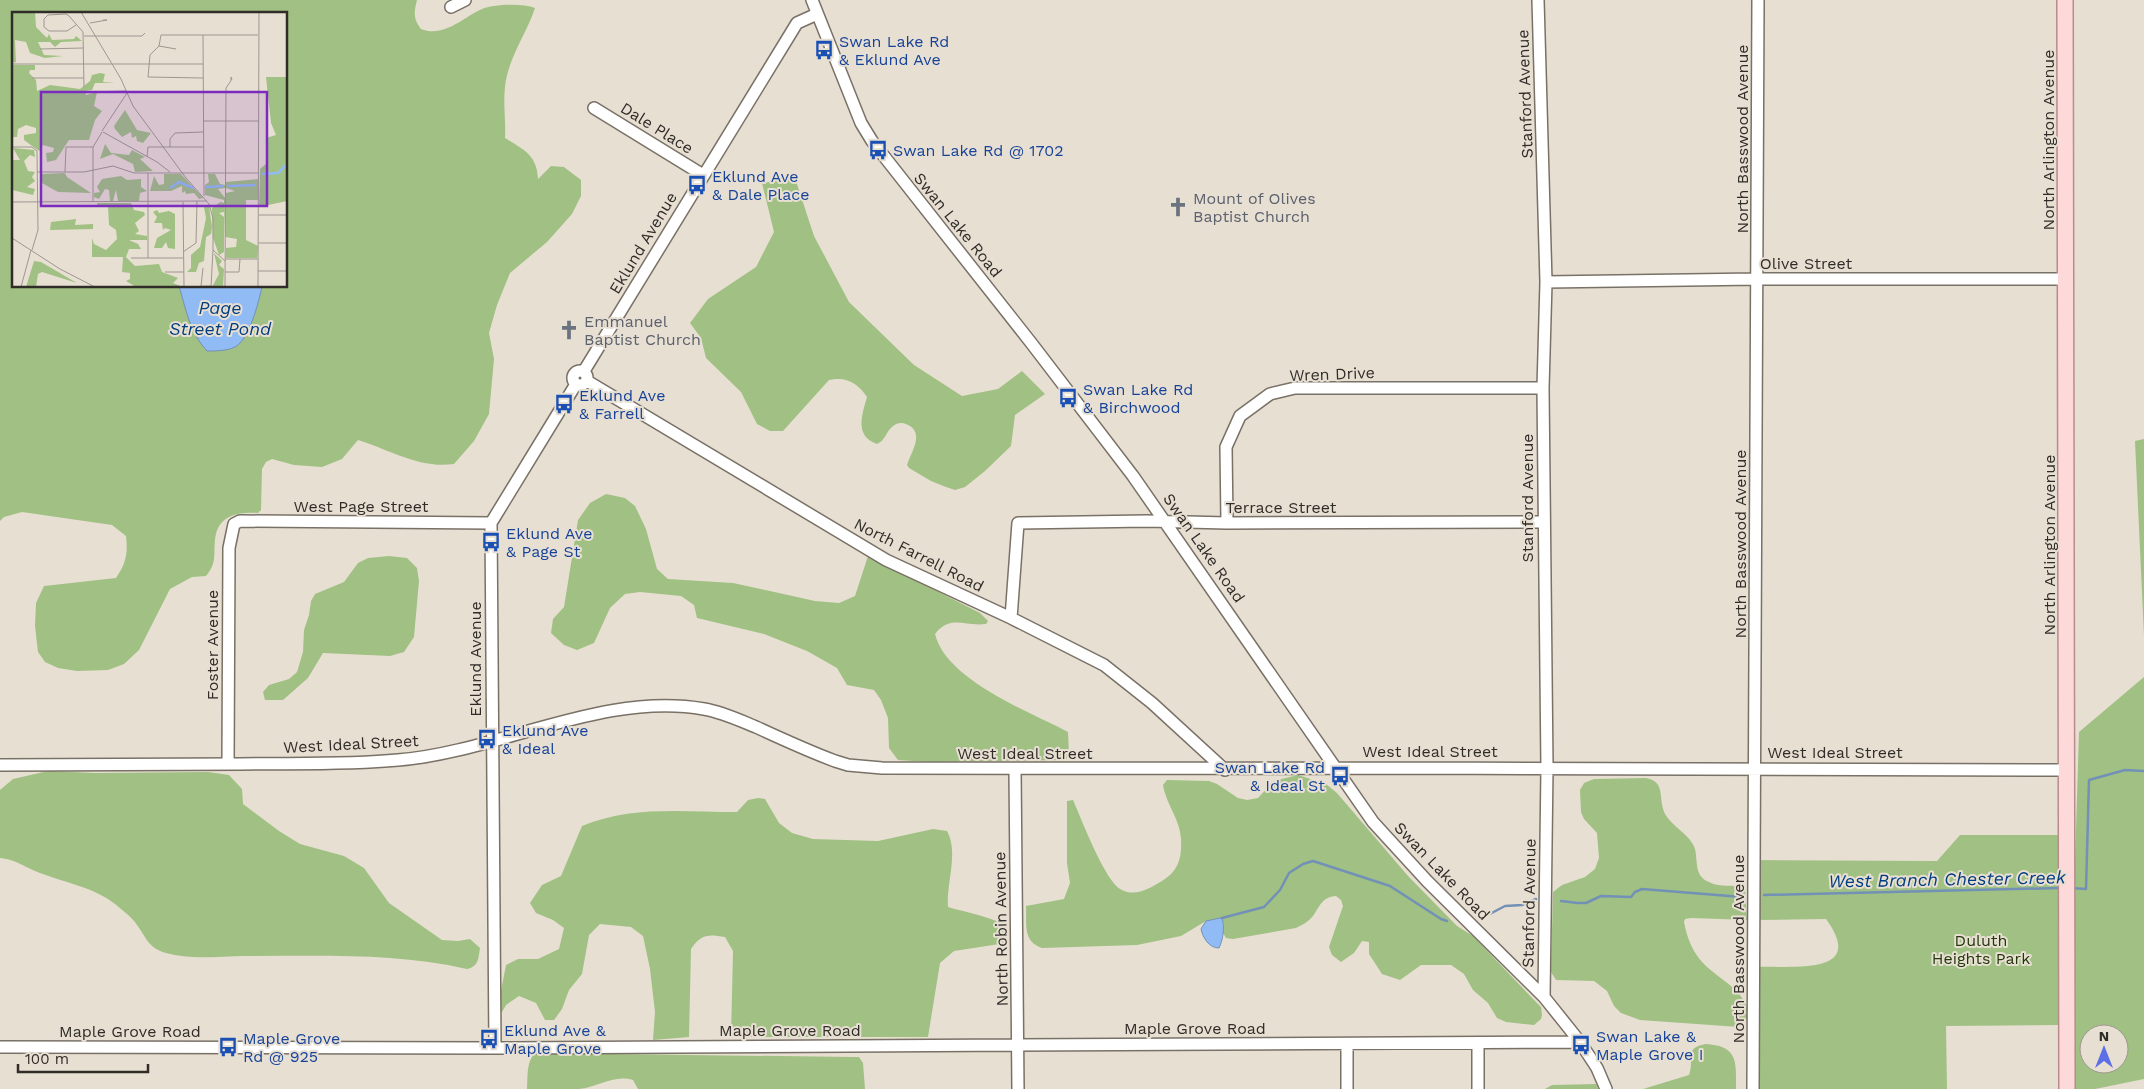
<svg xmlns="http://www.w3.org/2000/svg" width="2144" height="1089" font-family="'Work Sans',sans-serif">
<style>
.green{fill:#a0c183;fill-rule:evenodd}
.water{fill:#90bbf4;stroke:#7390b7}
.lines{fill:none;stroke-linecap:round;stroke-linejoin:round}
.stream{stroke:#7390b7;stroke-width:2.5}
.minor-casing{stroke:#797166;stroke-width:14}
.major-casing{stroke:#b68c8c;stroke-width:18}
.minor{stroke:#fff;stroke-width:11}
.major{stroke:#fed9da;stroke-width:15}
.labels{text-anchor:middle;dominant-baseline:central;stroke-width:4;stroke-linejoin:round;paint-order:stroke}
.transit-label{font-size:16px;fill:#164399;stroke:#e8dfd3;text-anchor:start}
.street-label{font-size:16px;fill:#302c28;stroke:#e8dfd3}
.worship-label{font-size:16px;fill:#5b616d;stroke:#e8dfd3;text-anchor:start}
.park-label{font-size:16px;fill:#22380a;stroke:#e8dfd3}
.water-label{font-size:18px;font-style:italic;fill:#003d7f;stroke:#e8dfd3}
.inset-river{fill:none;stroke:#90bbf4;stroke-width:2.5}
.inset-road{fill:none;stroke:#9e978f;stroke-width:1}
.view{fill:#7b2cbf;fill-opacity:0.15;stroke:#7b2cbf;stroke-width:2.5}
.inset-edge{fill:none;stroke:#302c28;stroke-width:2.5}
</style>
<rect width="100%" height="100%" fill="#e8dfd3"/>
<path class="green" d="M0,0h417c-3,12 -4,19 4,29 23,9 41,-11 61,-20 11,-5 41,-6 53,-1 -9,27 -27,50 -30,79 -2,17 1,34 0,51 19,12 32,17 33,41l13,-13 13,1 17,13v16l-9,18 -25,28 -37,31 -13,32 -8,28 5,26 -5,55 -15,27 -20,23c-34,5 -64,-14 -96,-24l-16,19 -20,8 -28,-2 -22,-6 -6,3 -4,7 -1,41 -3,3c-17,-1 -37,1 -42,21 -4,17 3,27 -10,42l-14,1 -22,12 -31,61 -15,14 -16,6 -31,1 -19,-3 -13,-6 -7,-10 -3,-26 1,-23 8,-17 72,-8c10,-15 12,-24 10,-42l-14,-11 -90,-13 -18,5 -4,4zM14,14h272v272h-24l-10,34 -18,28 -16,3 -34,-49 -5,-16h-165z
M795,178l19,58 35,66 65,63 48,31 36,-7 24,-18 23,23 -30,21 -4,31 -26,25 -20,16 -10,3 -9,-3 -15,-6 -22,-13 -2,-3c4,-13 19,-33 -1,-41 -5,-2 -10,-1 -14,3 -6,5 -7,14 -15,17 -23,-8 -15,-29 -10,-47 -9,-14 -21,-21 -38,-17l-46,51h-13l-13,-7 -16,-32 -35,-34 -5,-20 -11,-15 18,-24 48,-32 18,-35 -12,-49z
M2144,439v197l-9,-195z
M606,494l19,4 10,8 11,23 11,40 11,10 65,4 82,18 24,2 16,-7 13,-40 112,57 8,8 -2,3c-22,3 -35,-10 -51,10 11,46 95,78 133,98l1,23 -3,5 -137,2 -31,-2 -9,-12 -1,-30 -7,-18 -7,-10 -27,-5 -10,-17 -30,-17 -43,-17 -67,-16 -3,-13 -13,-9 -41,-4 -15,2 -15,14 -16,35 -17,7 -13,-5 -13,-12 2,-14 11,-12 14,-87 12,-17z
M389,556l18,2 10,10 2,13 -5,56 -10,15 -14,4 -67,-3 -15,25 -25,22h-18l-2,-8 6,-7 20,-6 8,-7 6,-20 1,-22 5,-15 2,-14 4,-7 29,-12 14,-19 10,-5z
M2144,677v402l-49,10h-27l11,-357zM2089,1034h30v30h-30z
M48,771l47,2 113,-1 21,3 13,14 1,15 36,27 21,13 44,12 20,12 25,35 53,37 16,1 12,-2 10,9c-2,11 -1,18 -13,21 -70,-16 -143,-13 -215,-13 -29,-1 -58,5 -86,-3 -18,-5 -20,-16 -29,-28 -5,-8 -15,-15 -22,-21 -23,-18 -54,-22 -80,-33 -12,-5 -21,-12 -35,-13v-68l13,-11z
M1298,775l28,9 11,9 71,83 49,50 16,10 63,66 5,5 1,8 -1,4 -7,6 -28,-3 -9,-4 -9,-15 -15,-13 -9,-16 -13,-9h-30l-21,15 -18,-6 -13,-20v-12l-7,-1 -8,12 -13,9 -9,-7 -3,-8 14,-41 -2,-6 -5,-4c-14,1 -16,10 -23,20 -5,6 -11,9 -17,12l-63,11 -7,-1 -3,-5 1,-9 -4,-6 -14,3 -25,15 -44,9 -95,3c-20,-7 -15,-24 -16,-42l38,-7 6,-16 -3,-20v-62l6,-1c9,20 32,82 49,90 14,7 28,-2 40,-9 16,-10 20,-22 19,-42 -1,-20 -15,-35 -18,-54l4,-5 42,1 8,3 21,14 9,2 11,-2 16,-17z
M1646,778c22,4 10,23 21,39 8,11 24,19 28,32 3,13 -1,27 14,33 12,7 24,0 36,8l2,30 -56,-2 -6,1 -1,3c3,16 9,32 22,44 16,15 43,27 43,52l-10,9 -99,-7 -19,-7 -7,-7 -7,-15 -13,-10 -38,-1 -5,-8 2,-80 9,-7 23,-8 10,-8 4,-11 -2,-25 -13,-14 -3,-7 -1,-22 4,-7 10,-4z
M758,798l7,1 14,24 13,10 21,6 65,2 55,-12 14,2c12,22 -1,52 1,76 20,6 41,9 59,19l-1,17 -52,8 -14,12 -12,74h-197l2,-86 -8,-14c-17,-3 -24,-3 -34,12l-2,88 -36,3 2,-28 -5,-43 -7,-33 -12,-9 -31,-3 -11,11 -7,39 -13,16 -7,19 -8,11h-9l-9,-17 -17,-7 -13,9 -4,7 -5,-1 9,-46 12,-6h20l21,-10 5,-21 -11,-8 -17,-7 -6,-10 12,-18 19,-9 21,-50c50,-21 101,-14 155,-14l11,-12z
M1960,835h98v190l-112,1 1,63h-194l1,-122c34,-2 115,11 72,-48l-72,1 1,-60 182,1z
M1706,1044c33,2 30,19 30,45h-93l46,-14c6,-17 -6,-27 17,-31z
M535,1053l318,4h6l4,6 2,26h-227l-5,-9c-19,-6 -35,7 -54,9 -17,0 -35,0 -52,0 1,-12 -1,-27 8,-36z
M1596,1084l2,5h-53l7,-4z"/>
<path class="water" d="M179,286h83c-3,16 -13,54 -27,61 -8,4 -20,4 -28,4 -17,-18 -21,-41 -28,-65z
M1220,918h2c3,9 1,22 -3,30 -10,0 -16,-10 -18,-19l5,-8z"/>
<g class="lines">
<path class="stream" d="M2071,888l15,1 3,-109 36,-10 19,1
M1764,895l296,-7
M1561,901l17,2h8l15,-7 30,1 4,-5 7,-3 100,8
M1486,916l19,-10 17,-1 14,-6
M1222,918l42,-11 16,-17 9,-17 14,-9 10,-3 77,25 51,33 6,2"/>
<defs>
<path id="minor" d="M812,0l49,123 11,18 160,203 101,132 240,346 54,59 117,116 36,45 17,26 9,21
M1538,0l8,282 -3,106 4,380 -3,229
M451,7l14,-7
M594,108l109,67
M1546,282l211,-3h309
M573 378a7 7 0 1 1 14 0a7 7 0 1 1-14 0Z
M584,371l213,-348 20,-9
M587,381l299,179 125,58 93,47 48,38 73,67
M1227,523l-1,-76 14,-31 30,-22 25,-6h248
M1011,618l7,-95 129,-2 80,2 316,-1
M228,764l1,-216 5,-24 6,-3 251,2
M0,765c80,-1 160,-1 240,-1 52,-1 105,1 158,-4 100,-8 205,-69 306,-51 18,3 35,11 52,18 26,12 52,24 79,34l13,4 34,3c395,1 790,-1 1185,2
M1015,769l3,320
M1347,1044v45
M0,1047l495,1 1085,-6
M495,1048l-4,-525 85,-139
M1478,1089v-46
M1753,1089l5,-1089"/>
<path id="major" d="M2065,0l2,1089"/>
</defs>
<use href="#minor" class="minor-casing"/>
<use href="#major" class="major-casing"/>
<use href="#minor" class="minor"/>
<use href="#major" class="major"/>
</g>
<defs>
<symbol id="bus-bare" viewBox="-9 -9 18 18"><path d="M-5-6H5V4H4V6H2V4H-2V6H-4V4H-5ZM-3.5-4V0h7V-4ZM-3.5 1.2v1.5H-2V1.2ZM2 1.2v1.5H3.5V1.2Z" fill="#1a4fb4" stroke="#e8dfd3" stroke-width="2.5" paint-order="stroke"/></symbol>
<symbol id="church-bare" viewBox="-9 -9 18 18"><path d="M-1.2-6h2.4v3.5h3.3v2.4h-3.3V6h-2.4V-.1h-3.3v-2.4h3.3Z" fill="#6b7280" stroke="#e8dfd3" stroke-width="2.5" paint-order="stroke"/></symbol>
</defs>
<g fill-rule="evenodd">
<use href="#bus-bare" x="810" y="36" width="28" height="28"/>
<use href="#bus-bare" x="864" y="136" width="28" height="28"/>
<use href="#bus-bare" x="683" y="171" width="28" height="28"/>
<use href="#church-bare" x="1164" y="193" width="28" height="28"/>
<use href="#church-bare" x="555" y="316" width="28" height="28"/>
<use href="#bus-bare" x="1054" y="384" width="28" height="28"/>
<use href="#bus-bare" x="550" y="390" width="28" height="28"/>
<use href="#bus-bare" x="477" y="528" width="28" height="28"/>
<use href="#bus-bare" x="473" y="725" width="28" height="28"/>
<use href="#bus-bare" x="1326" y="762" width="28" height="28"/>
<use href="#bus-bare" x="475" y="1025" width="28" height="28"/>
<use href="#bus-bare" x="1567" y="1031" width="28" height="28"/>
<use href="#bus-bare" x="214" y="1033" width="28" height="28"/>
</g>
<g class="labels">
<g class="transit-label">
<text x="839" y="41">Swan Lake Rd<tspan x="839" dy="18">&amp; Eklund Ave</tspan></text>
<text x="893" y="150">Swan Lake Rd @ 1702</text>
<text x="712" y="176">Eklund Ave<tspan x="712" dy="18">&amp; Dale Place</tspan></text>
<text x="1083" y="389">Swan Lake Rd<tspan x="1083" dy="18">&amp; Birchwood</tspan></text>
<text x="579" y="395">Eklund Ave<tspan x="579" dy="18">&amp; Farrell</tspan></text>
<text x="506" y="533">Eklund Ave<tspan x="506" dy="18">&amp; Page St</tspan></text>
<text x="502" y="730">Eklund Ave<tspan x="502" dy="18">&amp; Ideal</tspan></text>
<text x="1325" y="767" text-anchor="end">Swan Lake Rd<tspan x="1325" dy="18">&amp; Ideal St</tspan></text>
<text x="504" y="1030">Eklund Ave &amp;<tspan x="504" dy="18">Maple Grove</tspan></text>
<text x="1596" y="1036">Swan Lake &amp;<tspan x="1596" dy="18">Maple Grove I</tspan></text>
<text x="243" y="1038">Maple Grove<tspan x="243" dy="18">Rd @ 925</tspan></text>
</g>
<g class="street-label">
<text transform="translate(1525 94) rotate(-92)">Stanford Avenue</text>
<text transform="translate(657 128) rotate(32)">Dale Place</text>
<text transform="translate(1742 139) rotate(-90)">North Basswood Avenue</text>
<text transform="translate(2048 140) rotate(-90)">North Arlington Avenue</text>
<text transform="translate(958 225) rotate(51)">Swan Lake Road</text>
<text transform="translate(643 243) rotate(-59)">Eklund Avenue</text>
<text x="1806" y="263">Olive Street</text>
<text transform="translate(1332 374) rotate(-2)">Wren Drive</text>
<text transform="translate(1527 498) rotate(-90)">Stanford Avenue</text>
<text x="361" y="506">West Page Street</text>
<text x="1281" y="507">Terrace Street</text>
<text transform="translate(1740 544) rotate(-90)">North Basswood Avenue</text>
<text transform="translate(2049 545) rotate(-90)">North Arlington Avenue</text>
<text transform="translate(1204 548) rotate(55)">Swan Lake Road</text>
<text transform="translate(919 555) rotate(27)">North Farrell Road</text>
<text transform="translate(212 645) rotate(-90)">Foster Avenue</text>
<text transform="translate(475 659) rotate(-90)">Eklund Avenue</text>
<text transform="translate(351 744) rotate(-3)">West Ideal Street</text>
<text x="1430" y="751">West Ideal Street</text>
<text x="1835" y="752">West Ideal Street</text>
<text x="1025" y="753">West Ideal Street</text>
<text transform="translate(1442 871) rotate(46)">Swan Lake Road</text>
<text transform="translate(1529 903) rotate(-89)">Stanford Avenue</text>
<text transform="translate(1001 929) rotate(-91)">North Robin Avenue</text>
<text transform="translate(1738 949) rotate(-90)">North Basswood Avenue</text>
<text x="1195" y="1028">Maple Grove Road</text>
<text x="790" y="1030">Maple Grove Road</text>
<text x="130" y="1031">Maple Grove Road</text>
</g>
<g class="worship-label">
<text x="1193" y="198">Mount of Olives<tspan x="1193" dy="18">Baptist Church</tspan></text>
<text x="584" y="321">Emmanuel<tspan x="584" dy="18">Baptist Church</tspan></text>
</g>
<g class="park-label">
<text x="1981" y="940">Duluth<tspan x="1981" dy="18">Heights Park</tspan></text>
</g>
<g class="water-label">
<text x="220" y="307">Page<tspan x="220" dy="21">Street Pond</tspan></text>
<text transform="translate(1947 879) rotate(-1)">West Branch Chester Creek</text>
</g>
</g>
<g transform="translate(12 12)">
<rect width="275" height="275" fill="#e8dfd3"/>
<path d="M0,0h23l1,15 11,11 2,-4 3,6 22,-1 2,-3 6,5 -21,1 -6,5 -5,-5h-12l6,13 19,1 -18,2 -15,-5 -4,-11 -11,-2 1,22 -4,1zM0,53h23v5h-5l-1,3 7,7 1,11 13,-6 30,4 10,-8 2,-6 8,-2 5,1 -2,8 12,1h-20l-3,7 -7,1 1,4 11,-3 -3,14 8,5 -7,9 -6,20h-20l-13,20 -9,2 -1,-9 7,-1 1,-4 -11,-3 -4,6 -15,-11v-5l12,-2v-5l-10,-3 -8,4 -1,8h-5zM254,65h21v124l-28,6 1,-38 7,-6 -1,-25 10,-3 -5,-12zM113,98l12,20 14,3 -8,10 -6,-2 -1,-5 -4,2 -1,-6 -9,5 -7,-8 -1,-3zM93,132l6,9 18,2 3,-5 13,7 -5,2 13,12 -18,1 -2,-8 -20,-10 -13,5zM1,136l21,2 1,7 -5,-2 -6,6 4,10 7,1 -3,5 3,4 -8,6 8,2 -2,6 -21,-5v-30h8zM53,161l2,4 24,16 -33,-1 -18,-10 2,-8zM152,162h17l22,24 -4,1 -5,-6 -8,1 -1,-3 -3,2v-7l-11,5h-21l4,-15 5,9 5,-1zM196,162h7l5,10 5,1v3l-7,1 7,9 1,-5 9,-2 -9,-3v-6l32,-3v21h-12v40l12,6 -1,12h-31v-10l10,-1 1,-8 -12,-2 -1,-37 -19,-5v-10l4,-3zM109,164l6,4 14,-1v8l6,4 -7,2 -1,8h-21l-2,-11 -3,11h-3l-1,-11 -4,-1 -6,10 -5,-2v-4l6,-1 -3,-5 5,-8zM208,190l4,1v9l-5,1 5,4v35l-5,3 -6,-17 -1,-30zM85,191h34l3,7 10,2 1,3 -10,8 4,8 -4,3 12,2v4h-18l9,4 3,5h-12l-3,8 9,9 24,-2 3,8 16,6 -5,5 10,4h-47l-10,-6 4,-2v-6l-8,-1 1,-15h-31v-19l2,6 12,6 11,-11 -1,-9 -7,-5 -1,-19 -11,1zM197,194l3,21 -1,7 -5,3 -2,24 -5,2 -3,9h-9l4,-4v-13l9,-8 6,-29 -2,-11zM145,198l2,3 10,-2 6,3v35l-7,-1 -2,-6 -4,6h-8l3,-10 14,-8 -6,-2 -2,2 -1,-7h-8l3,-6 -4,-5zM64,207l-1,6 18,-1v5l-43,1 1,-8zM202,241l8,8 -3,4 5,4 -1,18h-11l7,-13zM22,249l7,1 36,21 -35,-11 -4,2 -2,13h-10z" fill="#a0c183"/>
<path class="inset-river" d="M249,162l17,-1 9,-9M215,174l29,-1M194,175l18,-1M158,176l9,-6 14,6"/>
<path class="inset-road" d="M69,0l40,67 12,27 53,72 23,26 4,14v32l12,11M78,11l17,-3h-4M64,13l-9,6h-18l-5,-4v-8l4,-4 18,-1 3,2 14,16 1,55M191,23l1,161M72,24h58l3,-3M147,34l17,3M28,37l43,-1M0,52h191M20,66h52M191,66l-55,-1 2,-22 9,-9 2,-11h97M76,80l38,-1M192,109h55M90,119l25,-38M91,120l54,30 13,10M0,135h20l5,4 1,79 -6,20M158,135v-8l5,-6 28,-1M135,145l1,-10h55M25,160h47l29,-6 21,7h124M53,160l1,-25h27M0,190l195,-1M81,190v-55l9,-15M171,190l1,85M247,203h28M0,226l48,31 35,18M247,231h28M171,240l13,-9 1,-42M119,246h52M136,246v-85M213,247h33M246,259h29M153,260h19M213,260h14l1,-13M189,274l2,-18M9,275l10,-37M172,275l27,-1M199,275l2,-37M213,275l1,-199 6,-9 -1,-2v3M213,275h33M246,275l1,-275"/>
<path class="view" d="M29,80h226v114h-226z"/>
<rect width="275" height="275" class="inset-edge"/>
</g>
<g transform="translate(2104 1049)"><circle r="24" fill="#e8dfd3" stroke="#9e978f"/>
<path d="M0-4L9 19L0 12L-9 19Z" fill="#5c6fe6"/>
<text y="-8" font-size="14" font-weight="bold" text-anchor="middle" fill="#302c28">N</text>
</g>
<path d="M18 1064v8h130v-8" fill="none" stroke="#302c28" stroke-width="2.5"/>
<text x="25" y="1064" font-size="15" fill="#302c28" stroke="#e8dfd3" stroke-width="4" paint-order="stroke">100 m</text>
</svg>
